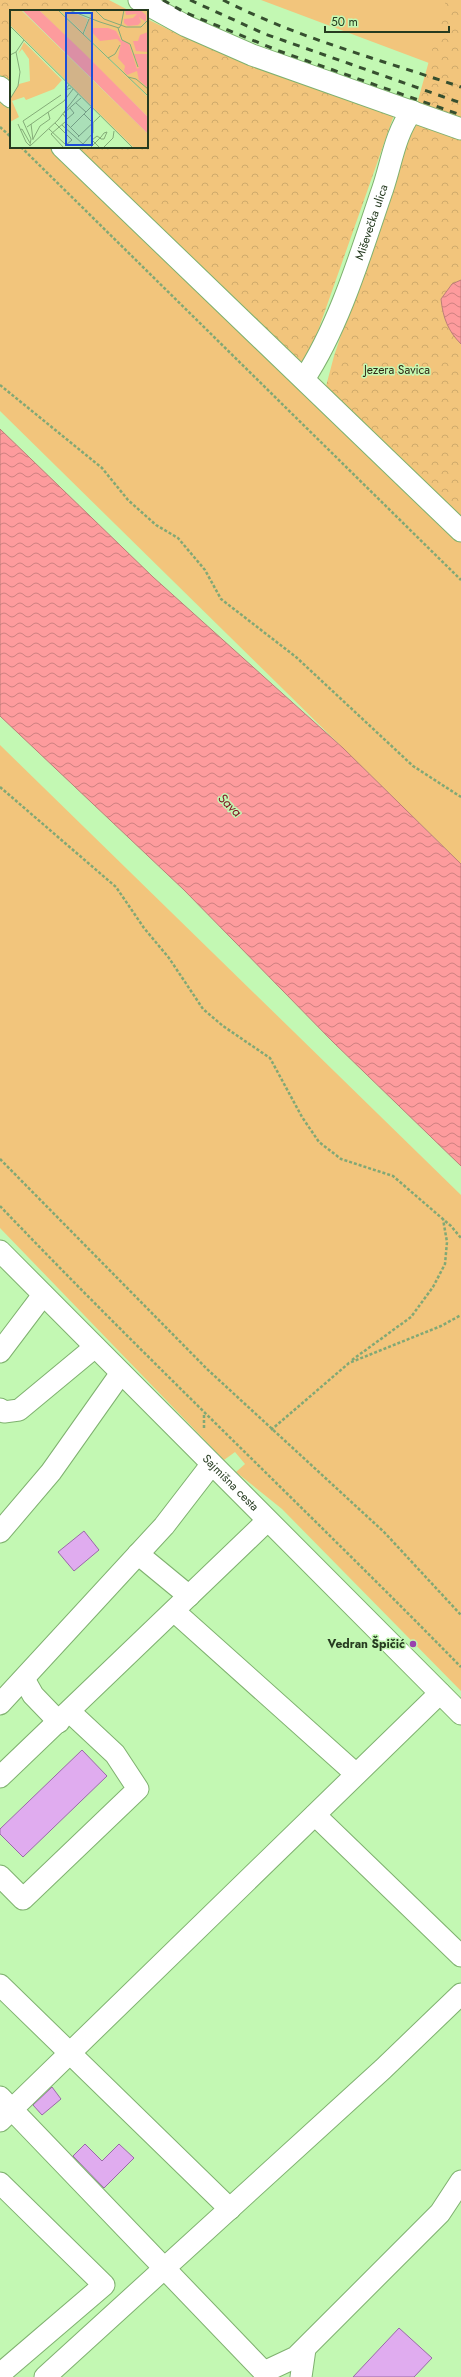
<svg xmlns="http://www.w3.org/2000/svg" width="461" height="2377" font-family="Jost,sans-serif">
<style>
.grass{fill:#f2c57c}
.forest{fill:url(#forest-crowns)}
.water{fill:url(#water-waves);stroke:#bc7e78}
.building{fill:#e0acef;stroke:#9969a7}
.lines{fill:none;stroke-linecap:round;stroke-linejoin:round}
.minor-casing{stroke:#7fb16f;stroke-width:23}
.path{stroke:#81a875;stroke-width:2.5;stroke-dasharray:3 2;stroke-linecap:butt}
.minor{stroke:#fff;stroke-width:21}
.rail{stroke:#364f2f;stroke-width:3;stroke-dasharray:7 7;stroke-linecap:butt}
.poi-dot{fill:#9842af;stroke:#c3f8b3;stroke-width:1.5}
.labels{text-anchor:middle;dominant-baseline:central;stroke-width:3;stroke-linejoin:round;paint-order:stroke}
.street-label{font-size:12px;fill:#263b20;stroke:#c3f8b3}
.park-label{font-size:12px;fill:#332815;stroke:#c3f8b3}
.poi-label{font-size:12px;font-weight:bold;fill:#263b20;stroke:#c3f8b3;text-anchor:end}
.water-label{font-size:13px;font-style:italic;fill:#801426;stroke:#c3f8b3}
.inset-road{fill:none;stroke:#84ac78;stroke-width:1}
.view{fill:#1d4ed8;fill-opacity:0.15;stroke:#1d4ed8;stroke-width:2}
.inset-edge{fill:none;stroke:#263b20;stroke-width:2}
</style>
<defs>
<pattern id="forest-crowns" width="20" height="18" patternUnits="userSpaceOnUse"><rect width="20" height="18" fill="#f2c57c"/><path d="M2 6a3 3 0 1 1 6 0M12 15a3 3 0 1 1 6 0" fill="none" stroke="#cfaa6b"/></pattern>
<pattern id="water-waves" width="16" height="10" patternUnits="userSpaceOnUse"><rect width="16" height="10" fill="#fd9b9d"/><path d="M0 5q4-4 8 0t8 0" fill="none" stroke="#cd8080"/></pattern>
</defs>
<rect width="100%" height="100%" fill="#c3f8b3"/>
<path class="grass" d="M261,0h200v75z
M0,100l11,11v36h38l412,393v324l-461,-453z
M0,745l461,450v496l-179,-182 -46,-37 9,-8 -10,-12 -11,8 -224,-232z"/>
<path class="forest" d="M0,0h109l21,11h-119v75l-11,-11z
M446,0h15v521l-136,-131 9,-34 74,-220z
M147,19c79,40 163,69 247,96l-87,247 -11,-2 -221,-213h72z"/>
<path class="water" d="M461,280v64c-13,-13 -18,-26 -20,-45l11,-15z
M0,429l153,148 190,171 118,116v302l-128,-124 -149,-152 -184,-174z"/>
<path class="building" d="M84,1531l15,19 -25,21 -16,-19z
M82,1750l25,26 -84,81 -23,-23v-5z
M52,2087l9,12 -19,16 -9,-10z
M85,2144l17,17 17,-17 15,14 -30,30 -31,-32z
M399,2328l33,30 -18,19h-61z"/>
<g class="lines">
<defs>
<g id="minor">
<path d="M139,0l47,26 66,29 209,74"/>
<path d="M0,87l11,10"/>
<path d="M62,147l399,384"/>
<path id="s1" d="M304,379c36,-54 58,-130 79,-191 9,-27 12,-54 29,-77"/>
<path id="s2" d="M0,1251l461,463"/>
<path d="M0,1352l43,-57"/>
<path d="M0,1409l4,3 15,-2 76,-63"/>
<path d="M0,1532l51,-60 70,-99"/>
<path d="M138,1554l51,42"/>
<path d="M174,1611l182,163"/>
<path d="M24,1679l9,16 26,27"/>
<path d="M0,1704l164,-178 47,-61"/>
<path d="M0,1777l267,-256"/>
<path d="M315,1815l146,141"/>
<path d="M0,1876l23,23 115,-110 -23,-35 -45,-42"/>
<path d="M0,1985l230,224"/>
<path d="M0,2097l264,275 32,-15 144,-144 21,-32"/>
<path d="M0,2121l440,-428"/>
<path d="M0,2183l104,102 -104,89"/>
<path d="M45,2377l338,-308 78,-75"/>
<path d="M301,2377l4,-28"/>
</g>
</defs>
<use href="#minor" class="minor-casing"/>
<path class="path" d="M0,127l11,10
M21,147l440,433
M0,385l102,83 26,32 28,25 22,13 27,32 16,29 75,58 117,109 48,31
M0,787l116,100 28,41 25,30 34,51 20,17 47,32 32,59 17,25 22,17 52,17 58,50 10,12
M0,1159l207,210 177,163 77,83
M0,1206c150,157 309,306 461,461
M352,1360l59,-43 22,-30 12,-23 2,-22 -4,-23
M204,1415v15
M271,1430l78,-67 92,-37 20,-11"/>
<use href="#minor" class="minor"/>
<path class="rail" d="M163,0l21,12 95,39 182,64
M190,0l75,34 196,69
M223,0c75,38 158,60 238,87"/>
</g>
<circle class="poi-dot" cx="413" cy="1644" r="4"/>
<g class="labels">
<g class="street-label">
<text stroke="none"><textPath href="#s1" startOffset="171">Miševečka ulica</textPath></text>
<text stroke="none"><textPath href="#s2" startOffset="327">Sajmišna cesta</textPath></text>
</g>
<g class="park-label">
<text x="397" y="370">Jezera Savica</text>
</g>
<g class="poi-label">
<text x="405" y="1644">Vedran Špičić</text>
</g>
<g class="water-label">
<text transform="translate(230 805) rotate(44)">Sava</text>
</g>
</g>
<g transform="translate(10 10)">
<rect width="138" height="138" fill="#c3f8b3"/>
<path d="M0,0h11l127,124v14h-14l-124,-123zM29,0h19l90,87v20zM14,32l38,38 -8,9 -28,11 -2,-3 -12,4 7,16 -9,5v-23l9,-15 11,-3 -1,-22 -7,-10 -4,5z" fill="#f2c57c"/>
<path d="M49,0h9l20,9 -5,14zM82,0h56v86l-64,-62z" fill="#f2c57c"/>
<path d="M12,0h17l46,44 63,63v17zM115,0h15l6,5v7l-7,-5 2,5 -3,3 -10,1 -4,-3v-4l9,-1 4,-4 -11,1zM83,18h15l8,3 5,9 8,4 8,25 2,-2 -5,-13h14v34l-9,-8 -2,-9 -10,4 -3,-4 1,-5 -7,-8 3,-15 -4,-4 -17,2 -9,-10zM138,22v20l-12,-1 -3,-10h5l2,-6z" fill="#fd9b9d"/>
<path class="inset-road" d="M48,0l90,86M59,0l31,12 19,6 2,-3M86,1l8,8 22,8h15l7,-7M111,15l3,-15M0,16l123,122M108,18l4,12 8,4 8,23M73,24l6,-15M0,45l6,-3 8,-12M98,48l7,-4 5,-9M118,67l8,2 12,10M59,75l-4,5 6,-2M0,89l8,-13 2,-14 -4,-20M66,93l10,9M54,103l17,-15M53,104l4,5 7,-6 -4,-5M8,114l8,18 4,4 28,-26 20,-26M21,114l2,16M52,115l21,19 10,-11v-10l-9,-9M17,117l37,-26 9,-12M60,118l21,-21M39,119l17,16 6,-5 -17,-17M10,120l2,-1 8,14M68,127l22,-21M23,129l7,-13 10,-7 -2,-7M20,135l1,-6 -8,-18 38,-26M54,138l-13,-14 14,-12 14,14M80,138l5,-5 -3,-3 5,-4 3,2 1,1h3l3,-7 -3,1 -3,4 -6,6 5,5M93,138l10,-10 1,-7"/>
<path class="view" d="M56,3h26v132h-26z"/>
<rect width="138" height="138" class="inset-edge"/>
</g>
<path d="M325 26v6h124v-6" fill="none" stroke="#263b20" stroke-width="2"/>
<text x="331" y="26" font-size="12" fill="#263b20" stroke="#c3f8b3" stroke-width="3" paint-order="stroke">50 m</text>
</svg>
